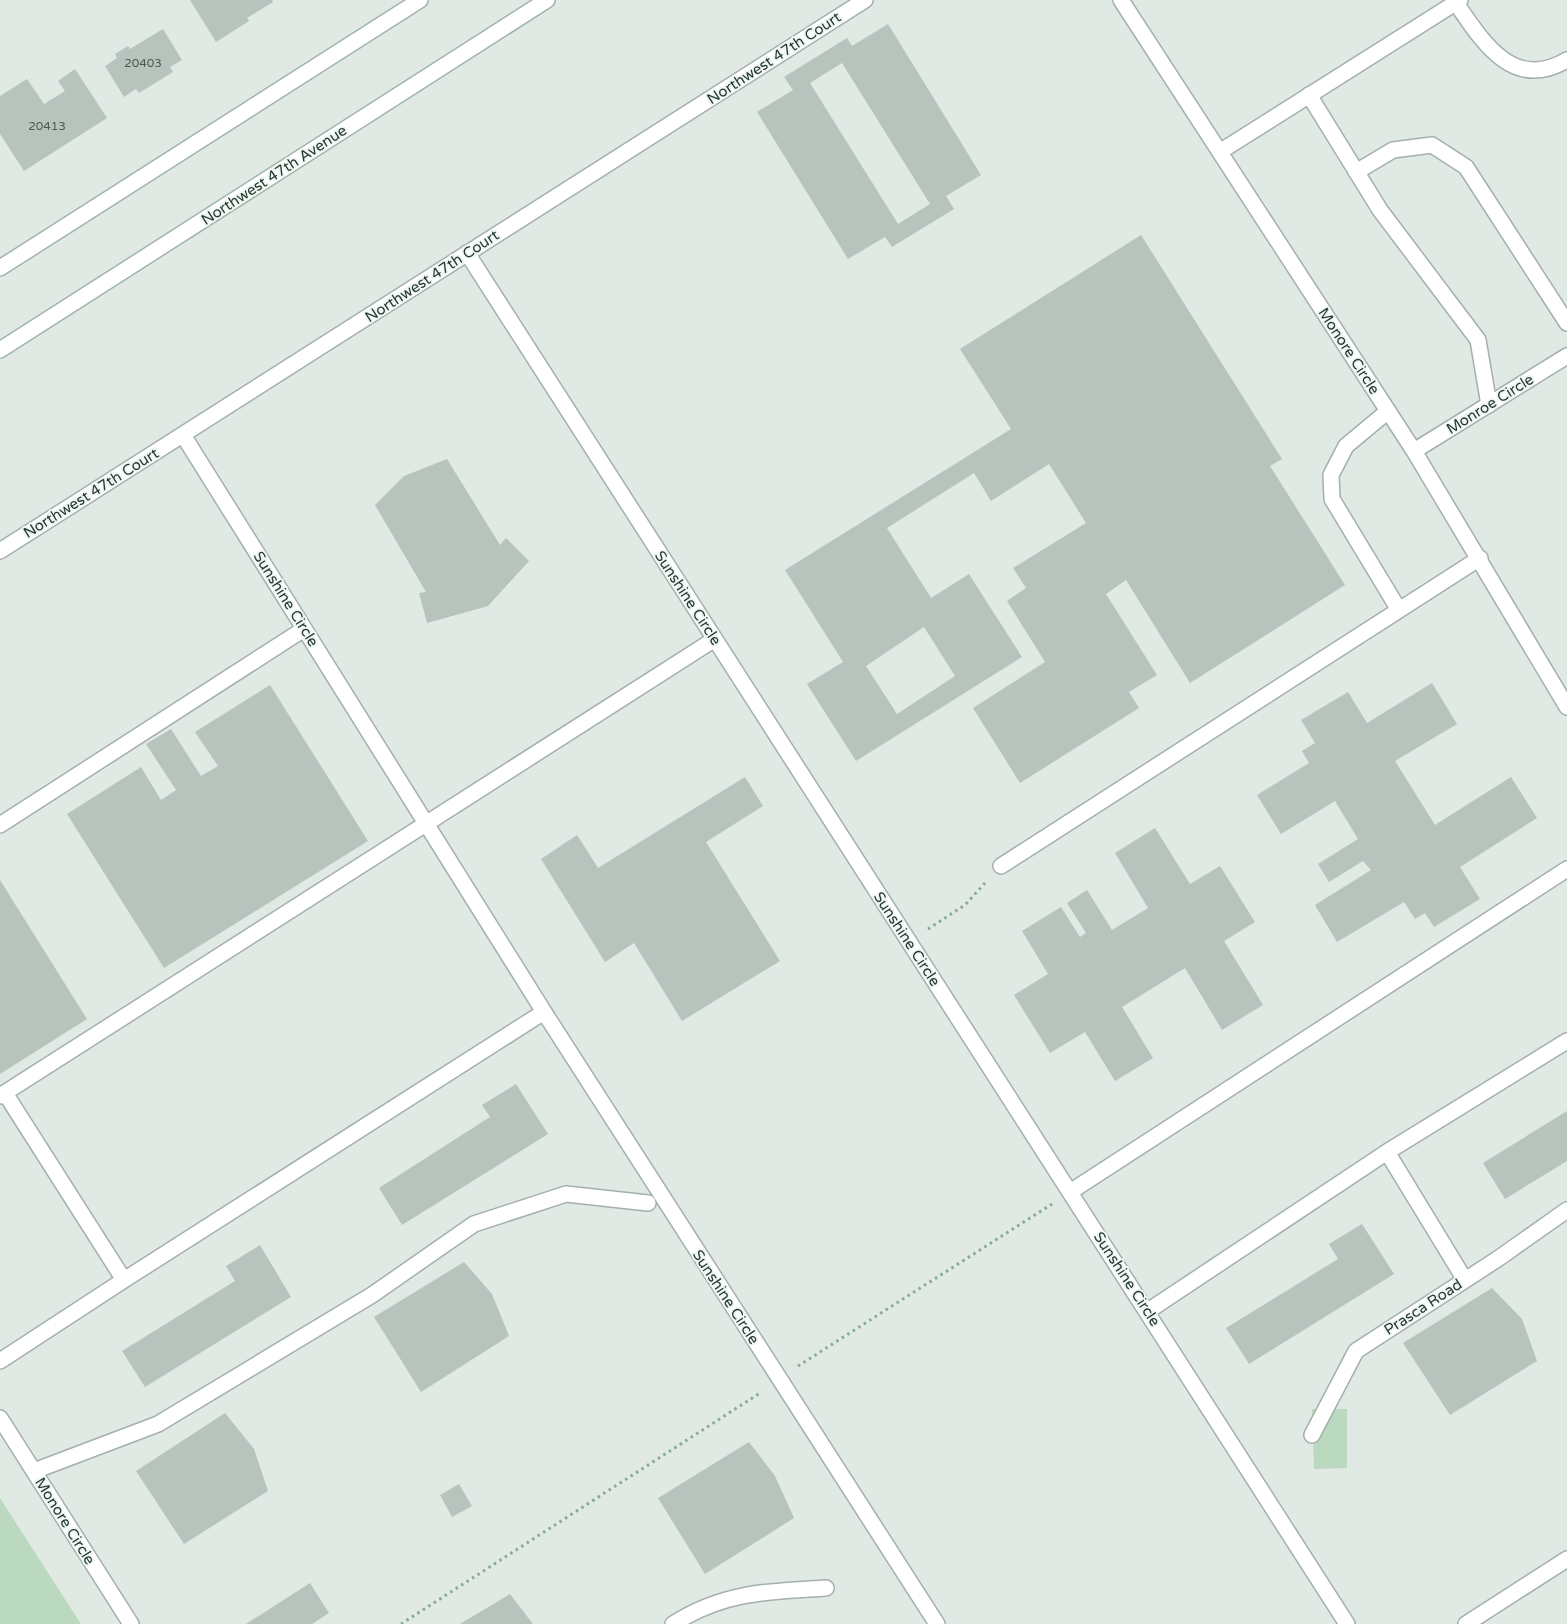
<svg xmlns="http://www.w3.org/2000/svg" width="1567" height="1624" font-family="'Varela Round',sans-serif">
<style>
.green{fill:#bbd9bf}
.building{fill:#b6c4bd;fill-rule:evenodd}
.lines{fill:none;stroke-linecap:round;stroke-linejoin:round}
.lane-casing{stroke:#a4b0aa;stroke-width:18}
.street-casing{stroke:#a4b0aa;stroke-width:18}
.secondary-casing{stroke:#a1b4aa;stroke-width:18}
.path{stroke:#84aa98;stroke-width:3;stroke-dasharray:2.5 4;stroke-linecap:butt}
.lane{stroke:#fff;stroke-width:15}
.street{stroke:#fff;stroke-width:15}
.secondary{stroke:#fff;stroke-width:15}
.labels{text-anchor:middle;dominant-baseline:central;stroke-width:4;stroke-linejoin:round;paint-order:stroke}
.number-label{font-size:12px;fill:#485b52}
.street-label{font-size:15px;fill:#23382f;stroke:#f0f6f2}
</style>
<rect width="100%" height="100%" fill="#e0e9e4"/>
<path class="green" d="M1312,1409h35v59l-33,1z
M0,1498l81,126h-81z"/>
<path class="building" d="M190,0h82l1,2 -26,16 2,3 -33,21z
M888,24l93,151 -35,21 8,13 -62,38 -7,-10 -37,22 -91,-147 36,-22 -9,-13 63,-39 5,8zM842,63l88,141 -32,20 -88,-141z
M163,29l19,31 -12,7 3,5 -34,21 -3,-4 -12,8 -19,-31 12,-8 -2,-4 13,-8 2,3z
M75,69l32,49 -83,53 -24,-37v-38l27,-17 17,25 21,-13 -7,-10z
M1141,235l141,224 -12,7 75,119 -155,98 -64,-103 -20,14 51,81 -28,17 10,16 -119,75 -47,-75 72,-46 -38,-61 19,-13 -13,-20 73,-45 -37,-59 -58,37 -17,-28 -87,55 44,70 38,-24 53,83 -166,104 -49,-77 36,-22 -58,-92 226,-141 -51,-80zM924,627l31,49 -58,38 -31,-48z
M447,459l53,86 6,-7 23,23 -41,45 -61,17 -8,-30 7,-1 -51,-87 29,-29z
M1432,683l25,41 -62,37 40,64 76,-48 26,41 -77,49 20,32 -46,28 -9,-14 -10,6 -11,-17 -67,40 -22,-37 56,-35 -8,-9 -34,21 -11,-18 40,-25 -23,-38 -54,33 -24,-39 52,-32 -7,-12 13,-8 -14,-23 47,-28 19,31z
M270,685l98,156 -204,127 -97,-154 74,-47 20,33 15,-10 -30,-46 25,-15 30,47 17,-10 -23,-34z
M745,777l18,29 -57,36 74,119 -98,60 -48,-78 -29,19 -64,-103 36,-24 21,33z
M1155,828l35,56 30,-18 35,56 -31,19 39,64 -41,25 -37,-62 -63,39 31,51 -38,23 -30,-49 -35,21 -36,-58 34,-21 -26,-43 39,-24 19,30 6,-4 -19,-30 20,-13 25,40 36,-22 -33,-55z
M0,880l87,139 -87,55z
M516,1084l32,50 -146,91 -23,-37 111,-71 -8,-12z
M1567,1111v50l-62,38 -22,-36z
M1362,1224l32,50 -145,90 -23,-36 112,-69 -9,-15z
M260,1245l31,52 -146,90 -23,-36 113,-70 -9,-15z
M464,1262l28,32 17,42 -88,56 -47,-75z
M1492,1288l30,31 15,42 -87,54 -47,-72z
M225,1413l29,36 14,42 -84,53 -48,-73z
M749,1442l26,34 19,42 -89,56 -47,-76z
M459,1484l13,22 -20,11 -12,-22z
M310,1583l19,30 -17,11h-66z
M510,1594l23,30h-73z"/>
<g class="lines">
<defs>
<path id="lane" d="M1456,3c26,38 57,89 111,57
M1309,95l71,115 98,130 11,65
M1356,172l37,-22 39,-5 34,22 101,156
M467,253l880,1371
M1388,411l-42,35 -15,29 1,24 67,111
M183,435l361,577 393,612
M0,825l304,-196
M1001,866l479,-308
M0,1096l715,-457
M1387,1152l180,-111
M1070,1192l497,-323
M124,1280l420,-268
M1148,1311l239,-159 78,128
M0,1361l124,-81 -119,-187
M1312,1435l44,-84 143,-93 68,-48
M34,1471l124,-47 214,-129 102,-71 92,-30 82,9
M673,1624c50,-32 96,-33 153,-36
M1466,1624l101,-65"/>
<path id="street" d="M1121,0l293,451 153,256
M1221,151l239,-151
M1414,451l153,-95
M0,551l865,-551
M0,1418l131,206"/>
<path id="secondary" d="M0,268l420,-268
M0,350l547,-350"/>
</defs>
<use href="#lane" class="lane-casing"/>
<use href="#street" class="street-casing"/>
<use href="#secondary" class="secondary-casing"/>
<path class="path" d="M928,929l37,-24 20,-22
M798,1366l254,-162
M401,1624l359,-231"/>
<use href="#lane" class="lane"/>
<use href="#street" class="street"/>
<use href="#secondary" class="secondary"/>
</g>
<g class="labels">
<g class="number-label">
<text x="143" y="63">20403</text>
<text x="47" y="126">20413</text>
</g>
<g class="street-label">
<text transform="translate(774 58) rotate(-33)">Northwest 47th Court</text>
<text transform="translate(274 175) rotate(-33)">Northwest 47th Avenue</text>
<text transform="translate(432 276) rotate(-33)">Northwest 47th Court</text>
<text transform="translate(1349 351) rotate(57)">Monore Circle</text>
<text transform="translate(1490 404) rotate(-32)">Monroe Circle</text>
<text transform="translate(91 493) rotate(-32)">Northwest 47th Court</text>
<text transform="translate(688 598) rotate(57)">Sunshine Circle</text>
<text transform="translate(286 599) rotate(58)">Sunshine Circle</text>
<text transform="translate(907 939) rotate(57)">Sunshine Circle</text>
<text transform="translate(1127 1279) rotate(57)">Sunshine Circle</text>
<text transform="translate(726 1297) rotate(57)">Sunshine Circle</text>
<text transform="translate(1423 1307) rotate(-33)">Prasca Road</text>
<text transform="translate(65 1521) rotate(58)">Monore Circle</text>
</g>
</g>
</svg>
